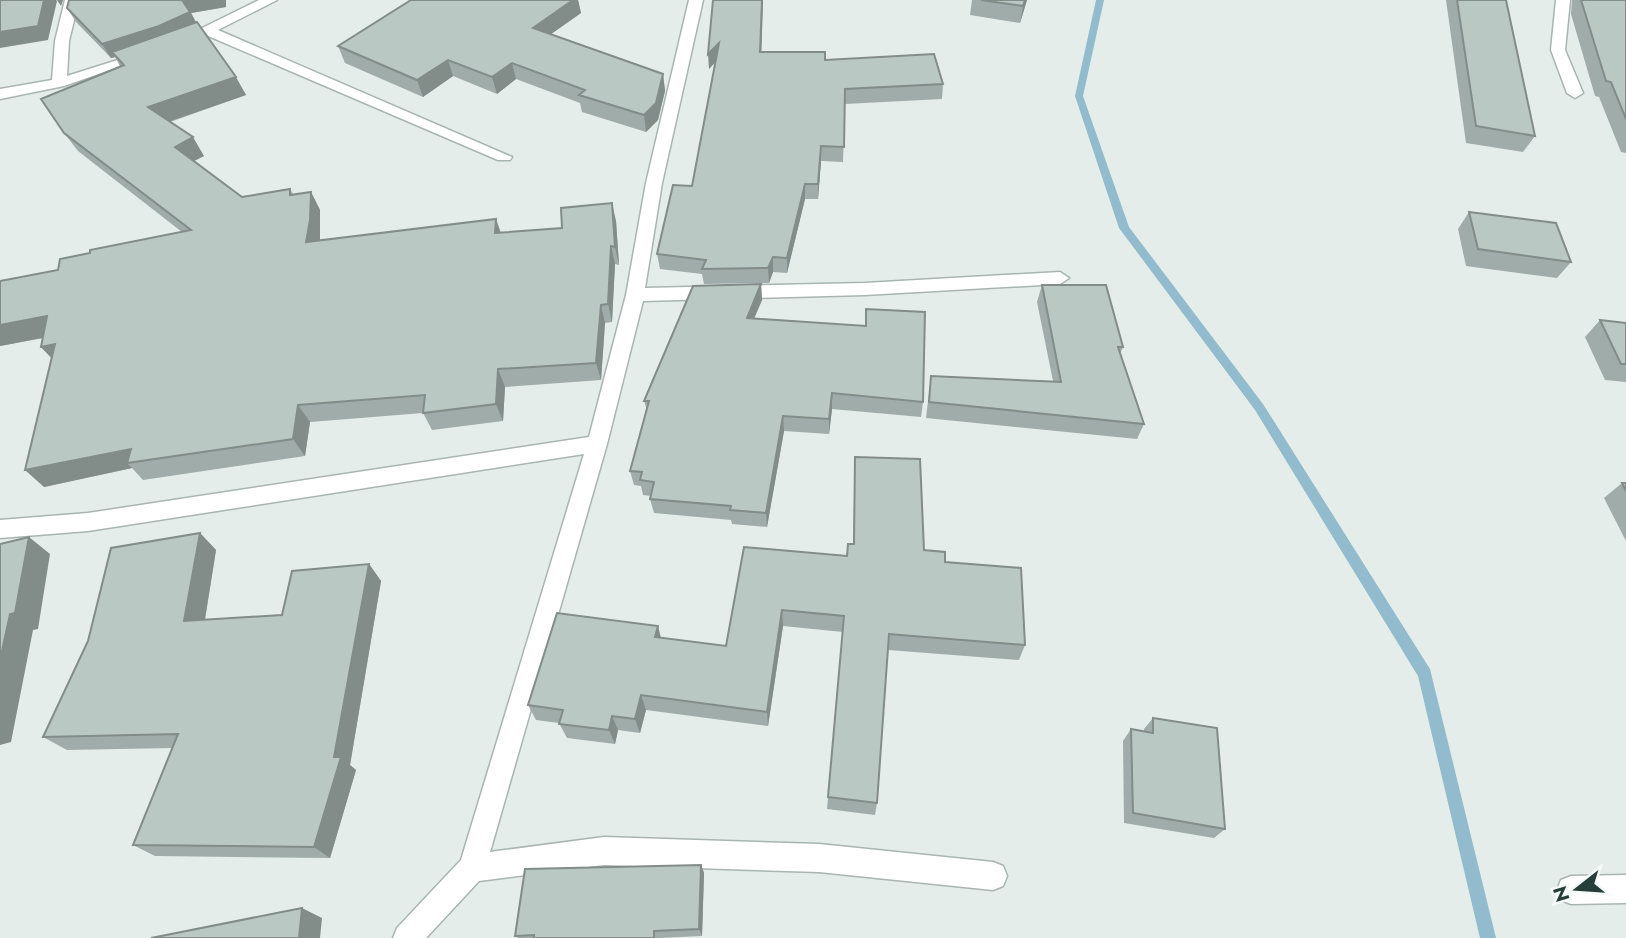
<svg xmlns="http://www.w3.org/2000/svg" width="1626" height="938" font-family="Jost,sans-serif">
<style>
.lines{fill:none;stroke-linecap:round;stroke-linejoin:round}
.stream{fill:#92bccd;fill-rule:evenodd}
.street-casing{stroke:#a8b5b2;stroke-width:3}
.street{fill:#fff;fill-rule:evenodd}
.wall{fill:#a0aca9}
.shaded-wall{fill:#828c89}
.building{fill:#bac8c4;stroke:#828c89;stroke-width:2}
</style>
<rect width="100%" height="100%" fill="#e5edea"/>
<g class="lines">
<path class="stream" d="M1096,0h8l-21,96 46,131 134,177 167,265 66,269h-16l-62,-262 -163,-266 -136,-182 -44,-132z"/>
<defs>
<path id="street" d="M65,0h14l-10,41 -2,35 79,-25 7,4 -89,31 -64,13v-10l52,-9 3,-39z
M259,0h18l-59,30 294,127 -2,3h-12l-292,-125 -7,2 -7,-4z
M689,0h14l-41,183 -17,105 220,-5 195,-11 9,6 -9,6 -195,11 -222,6 -36,143 -117,408 114,-15 215,7 174,18 10,4 4,10 -4,10 -10,4 -174,-18 -215,-7 -125,16 -53,57h-33l4,-10 64,-68 123,-406 -496,77 -88,7v-18l88,-7 501,-76 37,-142 20,-112z
M1556,0h14l-5,50 18,43 -8,5 -8,-5 -16,-43z
M1626,875v28l-55,1 -10,-4 -4,-10 4,-10 10,-4z"/>
</defs>
<use href="#street" class="street-casing"/>
<use href="#street" class="street"/>
</g>
<path class="wall" d="M69,0h157v7l-35,6 5,9 50,73 -76,27 34,34 -10,5 48,36 48,-8 3,5 18,-2 9,18v30l176,-21 5,14 61,-5 54,-7 3,44 -4,-1 -3,58 -7,1 -4,57 -96,7 -2,34 -71,9 -9,-17 -113,9 -5,34 -162,24 -11,-12 -88,19 8,-129 -11,-11 2,-9 -43,8 58,-76 32,-17 92,-21 -104,-81 -14,-18 56,-67 -5,-9 -4,1 -35,-36 -9,-14z
M411,0h167l3,13 -30,21 112,40 2,17 -7,29 -12,12 -64,-20 -2,-9 -64,-24 -19,15 -44,-18 -30,21 -78,-34 -7,-17z
M713,0l48,52 64,8 118,24 -1,15 -97,5 -2,58 -22,-1 -3,38h-13l-18,74 -14,-1 -4,11 -65,1 -2,-10 -42,-5 -3,-15 35,-68 23,-124 -6,7z
M972,0h55l-7,23 -50,-8z
M1446,0h60l29,136 -12,16 -57,-9z
M1572,0h54v153l-5,-1 -22,-55 -4,-1 -24,-82z
M1469,212l102,50 -14,16 -91,-12 -8,-37z
M761,284l1,16 -8,18 111,8 1,-17 57,93 -2,15 -89,-8 -3,25 -45,-3 -17,96 -35,-3 -1,-4 -77,-7 -4,-14 1,-3 -8,-1 -2,-9 -7,-1 -4,-14 17,-61 -3,-9z
M1042,285l81,62 -3,7 24,70 -7,15 -211,-21 5,-42 122,5 -16,-79z
M1600,320l26,3v59l-21,-2 -20,-43z
M855,457l69,93 21,12 80,83 -6,15 -131,-10 -11,153 -2,12 -48,-6 16,-177 -60,-6 -15,100 -122,-16 -6,23 -22,-3 -3,14 -48,-6 -8,-15 -23,-3 -8,-15 133,-67 65,8 121,-90 6,-12z
M1622,483h4v58l-22,-43z
M200,533l16,17 -11,70 77,-5 87,-51 12,17 -31,184 6,5 -26,88 -175,-2 -22,-11 39,-97 -105,2 -24,-13z
M1153,718l72,111 -11,9 -90,-15 -1,-82 8,-12 13,3v-3z
M701,865l3,8 -2,63 -43,2h-141l-3,-2z"/>
<path class="shaded-wall" d="M44,0h12l1,1 -9,39 -48,8v-16z
M57,0h6l-2,6z
M182,0h44v7l-35,6 7,13 -86,26 3,5 -4,1 -9,-14z
M573,0h5l3,13 -44,31 -4,-16z
M762,0h1l-2,67 -1,-15z
M1025,0h2l-7,23 3,-17z
M719,43l1,14 -11,12 -1,-15z
M448,60l5,16 -30,21 -6,-17z
M512,63l4,16 -19,15 -5,-17z
M663,74l2,17 -7,29 -12,12 -2,-17z
M236,77l10,18 -87,30 -11,-18z
M193,137l11,19 -18,9 -11,-18z
M821,146v15l-3,38v-15z
M805,184v15l-18,74v-15z
M311,192l9,18v28l-4,22 -10,-18z
M612,203l4,18 3,44 -4,-18z
M496,219l6,18 -7,-4z
M611,246l4,18 -3,58 -4,-18z
M773,257v15l-4,11 -1,-15z
M761,284l1,16 -14,33 -1,-15z
M601,305l4,18 -4,57 -5,-17z
M47,316l16,18 -63,12v-21z
M55,344l3,21 -17,-18z
M498,369l7,18 -2,34 -7,-17z
M832,393v16l-3,25v-15z
M298,405l12,17 -5,34 -12,-17z
M783,416l1,15 -17,96 -1,-14z
M131,449l-4,14 5,5 -88,19 -19,-17z
M200,533l16,17 -14,87 -18,-16z
M29,537l21,17 -12,75 -5,1 -22,112 -11,3v-85l10,-46z
M369,564l12,17 -31,184 6,5 -26,88 -16,-11 20,-90z
M782,610l1,16 -15,100 -1,-14z
M658,626l4,16 -7,-5z
M641,695l5,15 -6,23 -5,-14z
M612,716l6,14 -3,14 -6,-14z
M701,865l3,8 -2,63 -3,-7z
M302,908l20,10 -2,20h-21z"/>
<path class="building" d="M0,0h44l-6,26 -38,6z
M69,0h113l8,12 -31,14 -57,18 -35,-36z
M411,0h162l-40,28 130,46 -7,29 -12,12 -65,-20 6,-5 -73,-27 -20,14 -44,-17 -31,20 -79,-34z
M713,0h49l-2,52h65v8l109,-6 9,30 -98,5 -1,58 -23,-1 -3,38h-13l-18,74 -14,-1 -5,11 -66,1 4,-9 -49,-6 16,-69 19,1 27,-143 -11,11z
M981,0h44l-2,6z
M1457,0h49l29,136 -59,-10z
M1581,0h45v119l-15,-37 -5,-1z
M197,22l39,55 -88,30 45,30 -18,10 67,50 48,-8v6l21,-3 -1,28 -4,22 190,-23 -1,14 67,-5 -1,-20 51,-5 3,44 -4,-1 -3,58 -7,1 -5,58 -98,6 -2,35 -73,9 2,-18 -127,10 -5,34 -166,24 4,-14 -106,21 30,-126 -14,3 6,-31 -47,9v-44l58,-11 2,-11 30,-6v-3l101,-20 -127,-97 -23,-34 83,-34 -12,-13z
M1469,212l87,11 15,39 -93,-13z
M761,284l-14,34 119,8v-17l59,3 -2,90 -91,-9 -3,26 -46,-3 -17,97 -36,-3 1,-4 -81,-7 4,-17 -14,-2 2,-8 -12,-1 19,-70h-5l49,-115z
M1042,285h64l17,62h-5l26,77 -215,-22 2,-26 130,6z
M1600,320l26,3v41h-5z
M855,457l65,2 4,91 21,2v10l76,6 4,77 -136,-11 -12,169 -49,-6 16,-181 -62,-6 -15,102 -126,-17 -6,24 -23,-3 -3,14 -50,-6 4,-14 -35,-5 29,-92 101,13 -3,11 71,9 18,-99 103,9 1,-12h6z
M1622,483h4v8z
M200,533l-16,88 98,-6 10,-44 77,-7 -35,193h7l-27,90 -181,-2 45,-111 -135,3 45,-96 23,-93z
M29,537l-14,76 -5,1 -10,46v-116z
M1153,718l64,10 8,101 -92,-16 -2,-84 22,4z
M701,865l-2,64 -45,2v7h-120v-3l-19,1 10,-67z
M302,908l-3,30h-148z"/>
<g transform="translate(1577 889) rotate(253)" stroke="#f5faf8" stroke-width="5" paint-order="stroke">
<path d="M0-5L12 26L0 18L-12 26Z" fill="#263d3a"/>
<text y="-10" font-size="19" font-weight="bold" text-anchor="middle" fill="#263d3a">N</text>
</g>
</svg>
